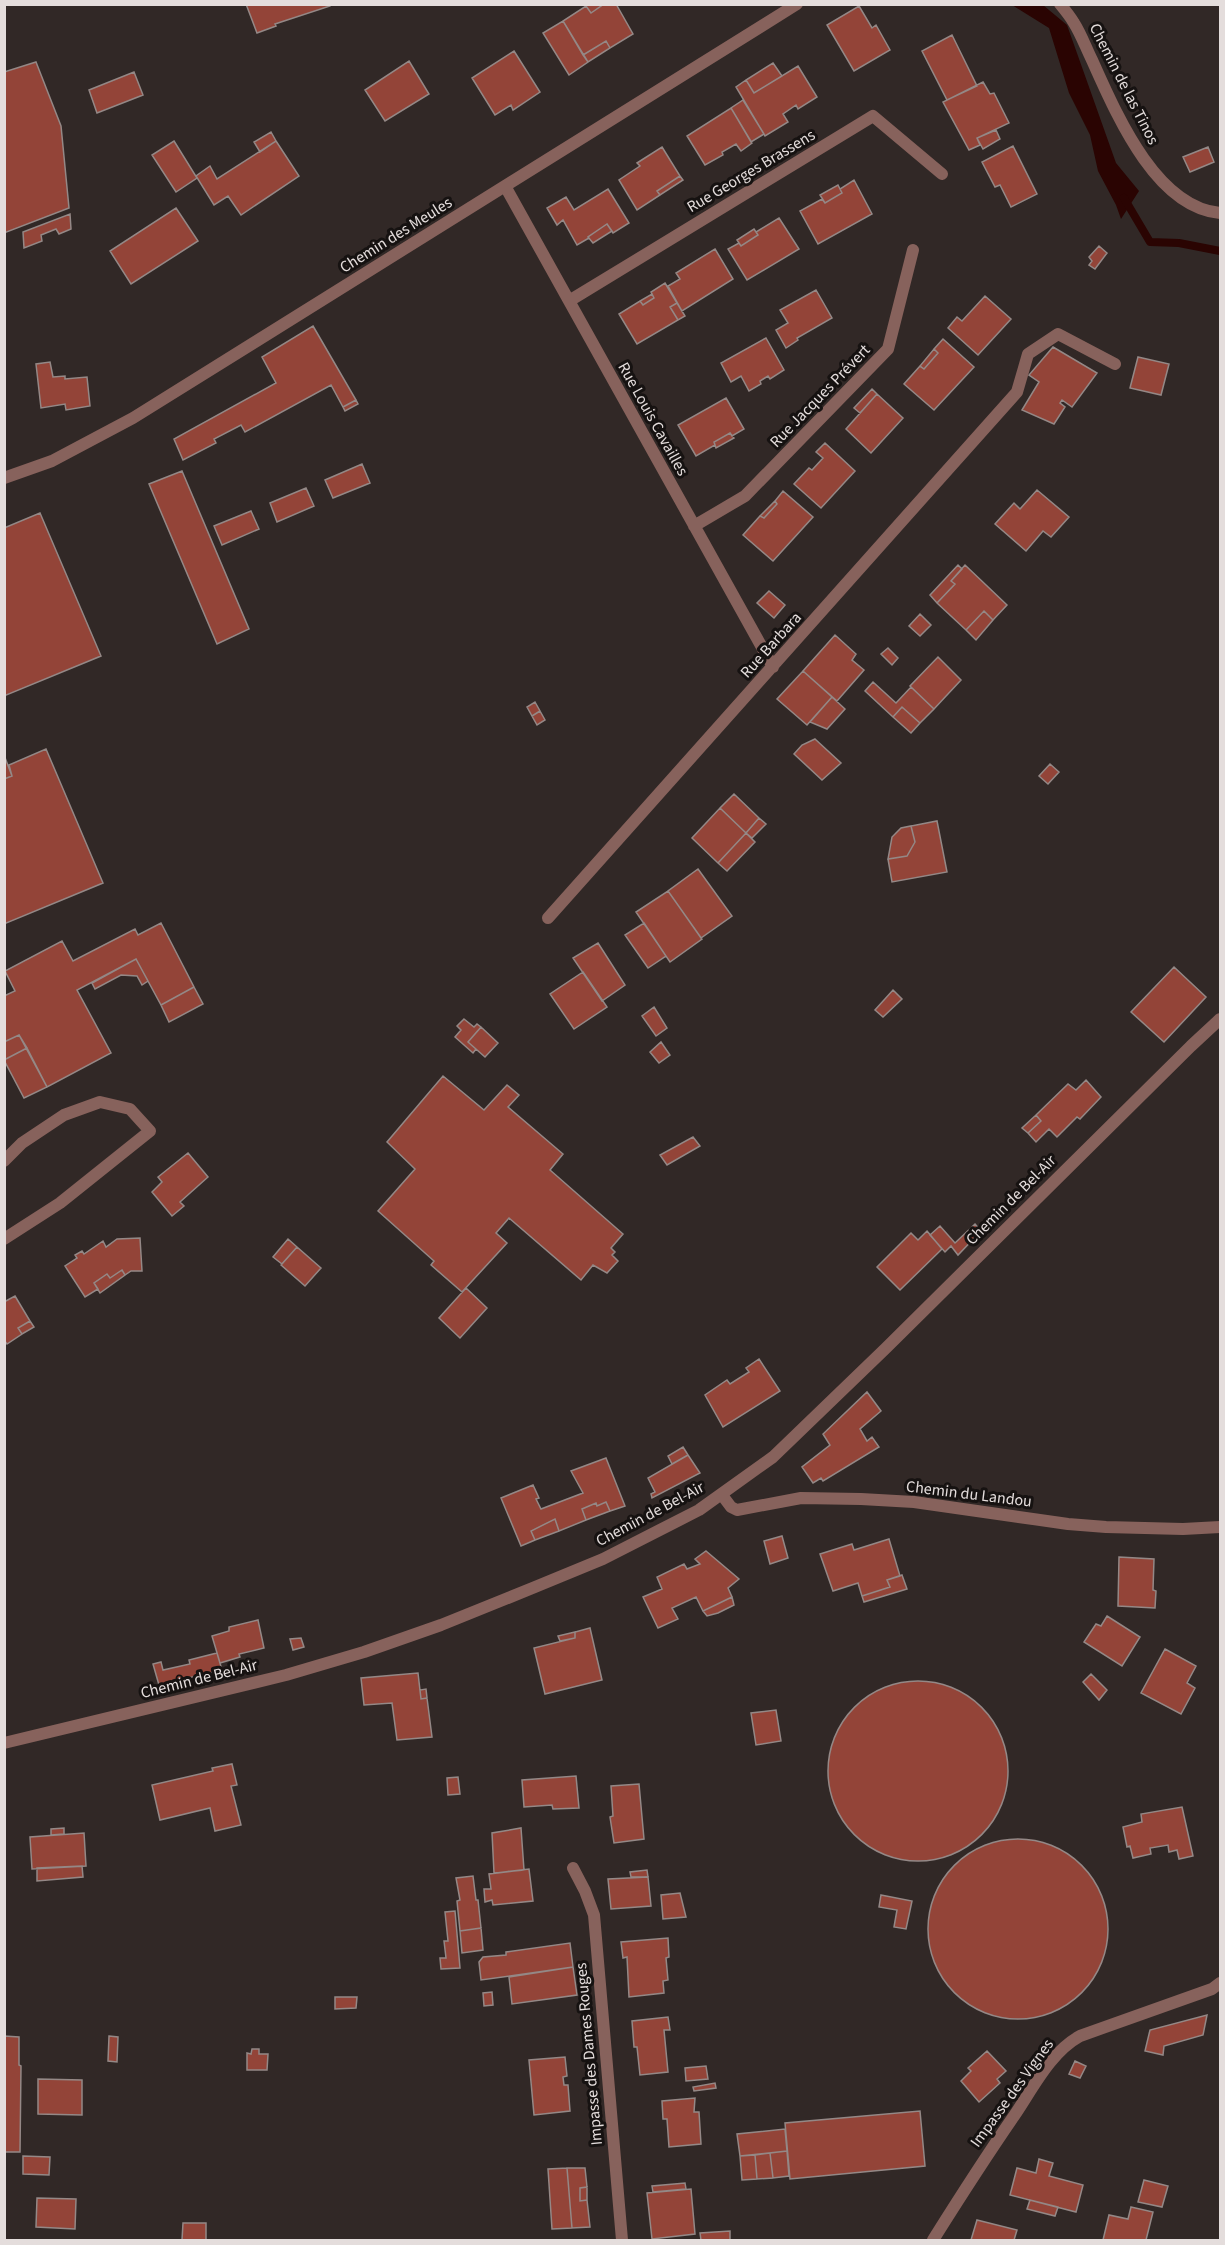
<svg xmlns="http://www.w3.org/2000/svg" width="1225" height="2245" font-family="'Source Sans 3',sans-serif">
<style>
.water{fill:#2a0402}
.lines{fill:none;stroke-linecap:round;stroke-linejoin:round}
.stream{stroke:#2a0402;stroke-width:8}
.building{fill:#934438;stroke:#948886;stroke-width:1.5}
.street{stroke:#87625c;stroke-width:12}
.labels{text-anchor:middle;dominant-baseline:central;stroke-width:6;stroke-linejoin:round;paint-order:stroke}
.street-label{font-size:16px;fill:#e4dddc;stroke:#161211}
</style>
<rect width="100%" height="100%" fill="#312826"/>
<path class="water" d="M1012,5h31l24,20 49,138 23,28 -18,28 -5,-14 -18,-34 -8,-36 -21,-42 -20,-65z"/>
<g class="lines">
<path class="stream" d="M1124,198l26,44 29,1 41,8"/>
</g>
<path class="building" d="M246,4h84v2l-55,18 1,2 -19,7z
M588,4h16l-13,9 -5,-7z
M604,4h12l17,30 -23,14 -4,-7 -23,14 -20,-34 23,-15 5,7z
M859,6l13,22 4,-3 14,25 -36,21 -27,-46z
M563,21l25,41 -19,13 -26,-42z
M952,35l25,51 -30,14 -25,-49z
M606,41l4,7 -22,14 -5,-7z
M514,51l26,41 -27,18 -2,-5 -16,10 -23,-37z
M409,61l20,33 -44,27 -20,-31z
M36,62l25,64 8,82 -65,25v-161z
M773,63l9,13 -28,17 -8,-13z
M798,66l19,31 -19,12 -2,-4 -13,9 5,8 -23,14 -29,-49 10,-7 8,13z
M134,72l9,23 -46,18 -8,-23z
M983,82l7,12 4,-1 15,30 -32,15 3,7 -11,5 -26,-48z
M743,100l21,34 -13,8 -20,-34z
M731,108l21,35 -11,8 -5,-7 -14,8 1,3 -18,10 -18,-29z
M996,130l4,9 -17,10 -6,-11z
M271,132l5,9 -16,11 -6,-10z
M174,141l23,37 -21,14 -24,-37z
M276,141l23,35 -58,39 -13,-19 -14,9 -18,-29 14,-10 7,13z
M1013,146l24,48 -26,13 -11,-22 -5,2 -13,-25z
M662,147l18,29 -23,15 3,4 -23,15 -18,-30 21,-14 -3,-3z
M1208,147l6,15 -24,10 -7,-15z
M680,176l3,4 -23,15 -3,-4z
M854,180l18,34 -54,30 -18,-33 22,-12 3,4 17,-10 -2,-4z
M838,185l4,8 -17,10 -5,-8z
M608,189l21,34 -16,10 -6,-9 -19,13 1,1 -12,7 -14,-25 -6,5 -10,-17 19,-11 8,13z
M176,208l22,33 -67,43 -21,-33z
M70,214l1,15 -12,5 -3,-5 -15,6 1,6 -18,7 -1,-16z
M779,218l20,31 -52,31 -19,-31 11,-6 2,3 17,-11 -2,-3z
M607,224l5,7 -19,12 -5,-6z
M754,229l4,6 -17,11 -4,-6z
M1099,246l8,7 -12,16 -6,-4 3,-4 -3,-4z
M715,249l18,30 -51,32 -14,-25 12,-7 -4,-6z
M665,283l12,20 -7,4 8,13 -41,24 -18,-30 21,-13 3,4 11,-7 -3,-6z
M816,290l16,28 -35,20 1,2 -12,8 -10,-18 12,-7 -8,-13z
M652,294l2,4 -11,7 -3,-4z
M985,296l26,23 -33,36 -30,-27 9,-11 5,4z
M677,303l8,13 -7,4 -8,-13z
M313,326l43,74 -13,7 -12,-22 -86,47 -4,-7 -27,14 2,4 -33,17 -9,-21 102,-56 -14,-26z
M766,338l18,32 -14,9 -2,-3 -8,5 1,3 -12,7 -8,-15 -10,6 -10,-19z
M943,339l31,28 -40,43 -30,-26 16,-18 4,3 14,-16 -4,-4z
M1053,347l44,26 -25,34 -10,-7 -2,3 5,4 -11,17 -32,-14 17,-28 -10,-7z
M934,349l4,4 -14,16 -4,-3z
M1138,357l31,7 -8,31 -31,-7z
M50,362l3,15 12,-1v3l22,-2 3,29 -24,4 -1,-6 -24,4 -5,-44z
M872,389l5,5 -17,19 -6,-5z
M877,394l26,24 -32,35 -25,-24z
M726,398l18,31 -12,7 -2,-3 -16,9 1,3 -19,11 -18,-31z
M356,400l2,4 -13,7 -2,-4z
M730,433l4,5 -18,10 -2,-6z
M825,443l30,28 -34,37 -27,-24 15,-16 3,2 11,-12 -7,-6z
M362,464l8,19 -37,15 -8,-18z
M182,471l67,158 -32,15 -68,-160z
M306,488l8,18 -37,16 -7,-19z
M1037,490l32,27 -18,20 -8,-6 -17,20 -31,-27 19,-21 6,6z
M783,491l30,26 -40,44 -30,-26 17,-19 4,2 13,-14 -2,-3z
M775,501l2,3 -13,14 -4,-2z
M251,511l8,18 -37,16 -8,-19z
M40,513l61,143 -97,40v-168z
M958,565l4,4 -11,12 4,3 -18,19 -7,-8z
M965,565l42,40 -14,15 -9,-9 -18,19 -29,-27 18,-19 -4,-3z
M769,591l16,14 -11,13 -17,-15z
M984,611l9,9 -17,20 -10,-10z
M920,614l11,11 -11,11 -11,-10z
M835,635l21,19 -4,6 12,10 -27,31 -34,-30z
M888,648l10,10 -6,7 -11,-11z
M938,657l23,23 -27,29 -24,-23z
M803,671l29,26 -25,28 -30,-26z
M873,682l23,21 15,-16 23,22 -14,14 -18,-16 -9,10 -28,-26z
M832,697l13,12 -18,20 -17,-7z
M535,702l5,9 -8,5 -5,-9z
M902,707l18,16 -9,10 -18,-16z
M540,711l5,9 -8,5 -5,-9z
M815,739l26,24 -19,17 -28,-26 8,-9z
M46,749l57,134 -99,41v-145l8,-3 -3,-11z
M4,755l8,21 -8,3z
M1050,764l9,8 -11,12 -9,-8z
M734,794l25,24 -13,15 -26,-25z
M720,808l26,25 -28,30 -26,-25z
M759,818l7,6 -14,14 -6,-5z
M937,821l10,51 -55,10 -4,-23 19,-3 8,-14 -4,-16z
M911,826l4,16 -8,14 -19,3 4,-22 9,-9z
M746,833l9,9 -28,29 -9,-8z
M698,869l34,47 -31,22 -33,-47z
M668,891l34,48 -32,23 -34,-50z
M161,923l33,64 -33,18 -25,-46 -59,31 34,63 -64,34 -28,-52 -15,7v-46l11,-5 -10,-20 57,-30 11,20 62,-32 3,6z
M644,923l22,33 -18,12 -23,-33z
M598,943l27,42 -23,16 -29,-43z
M136,959l12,22 -6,4 -5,-9 -16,-1 -26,14 -3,-6z
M1174,967l32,30 -42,45 -33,-30z
M583,972l24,35 -33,22 -24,-35z
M194,987l9,17 -34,18 -8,-17z
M893,990l9,9 -19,18 -8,-7z
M654,1007l13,21 -11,8 -14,-20z
M464,1019l10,8 3,-3 4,3 -13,15 8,7 -3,4 -18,-16 6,-7 -4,-4z
M481,1027l17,16 -13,14 -17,-15z
M19,1035l8,13 -23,12v-18z
M661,1042l9,13 -11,8 -9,-11z
M27,1048l20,39 -23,11 -20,-38z
M443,1076l41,34 23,-25 12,10 -11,12 55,47 -13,16 73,64 -12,14 4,4 -3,3 6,6 -11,12 -14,-8 -12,15 -72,-62 -13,15 11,10 -45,49 -31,-27 3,-4 -56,-50 37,-42 -28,-27z
M1086,1080l15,17 -21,22 -3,-2 -20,20 -8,-8 -13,13 -8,-9 13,-12 -5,-6 32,-31 8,6z
M1036,1115l5,6 -13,12 -6,-5z
M693,1137l7,9 -33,19 -7,-10z
M188,1153l20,24 -28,25 4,4 -12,10 -20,-24 10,-10 -4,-5z
M975,1224l6,7 -23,24 -7,-9 -6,6 -15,-17 10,-9 15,17z
M927,1231l15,18 -42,41 -23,-23 34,-34 7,7z
M140,1238l2,33h-11l-6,4 -3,-5 -12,8 -3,-4 -13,9 4,6 -13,8 -20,-31 12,-8 -2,-3 7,-4 2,3 19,-13 3,6 11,-8z
M288,1239l9,8 -15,17 -9,-7z
M297,1247l24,21 -16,18 -24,-21z
M122,1270l3,5 -25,18 -6,-10 13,-9 3,4z
M466,1288l21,20 -27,30 -21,-20z
M15,1296l15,25 -12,7 4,6 -15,10 -3,-4v-38z
M30,1321l4,6 -12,7 -4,-6z
M759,1359l21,32 -57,36 -18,-32 22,-15 3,4 19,-12 -3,-4z
M867,1392l14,19 -21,18 7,12 5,-4 7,10 -56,34 -2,-3 -8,5 -11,-16 28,-22 -7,-11z
M683,1447l5,8 -16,9 -4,-8z
M688,1455l12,18 -48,25 -1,-4 4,-2 -7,-14z
M606,1458l19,48 -15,5 -4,-9 -9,4 -1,-3 -14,6 4,11 -27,11 -4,-12 -24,12 4,9 -14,6 -20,-48 32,-13 6,13 -3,1 5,10 42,-16 -12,-22z
M606,1502l4,9 -24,9 -4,-11 14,-6 1,3z
M555,1519l4,12 -24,9 -4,-9z
M782,1536l6,22 -18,6 -6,-23z
M889,1539l11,37 -13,4 3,7 -28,9 -4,-13 -25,8 -13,-37 32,-10 2,6z
M706,1551l33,28 -11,9 4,9 -29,14 -7,-14 -24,11 6,11 -20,9 -15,-31 19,-8 -5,-12 27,-13 3,5 13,-5 -5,-5z
M1119,1557l35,2 -1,31 3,1 -1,17 -37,-2z
M902,1575l5,14 -43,13 -2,-6 28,-9 -3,-7z
M732,1597l2,8 -16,8 -11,3 -4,-5z
M1107,1616l33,21 -18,29 -38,-24 12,-18 5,2z
M258,1620l6,28 -25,6 1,3 -20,6 -8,-27 17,-5v-4z
M590,1628l12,52 -57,14 -11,-46 41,-10v-6z
M575,1632v6l-15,3 -2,-5z
M301,1638l3,9 -11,3 -3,-11z
M1165,1649l31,17 -9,17 8,5 -14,26 -40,-21z
M217,1653l5,17 -63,15 -6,-21 8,-2 2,8 27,-6 -1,-4z
M418,1673l3,26 6,-1 5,39 -35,3 -5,-37 -28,2 -3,-27z
M1091,1674l16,16 -8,10 -16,-18z
M828 1771a90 90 0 1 1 180 0a90 90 0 1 1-180 0Z
M426,1689l1,9 -6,1 -1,-9z
M776,1710l5,31 -25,4 -5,-32z
M232,1764l5,21 -6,1 10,39 -26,6 -5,-23 -50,12 -8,-35 61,-14 -1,-3z
M576,1776l3,32 -26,1 -1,-4 -28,2 -2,-27z
M458,1777l2,17 -12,1 -1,-17z
M639,1784l5,55 -30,4 -4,-26 3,-1 -2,-30z
M1182,1807l11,49 -14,3 -2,-9 -8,2 -1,-7 -18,3 1,6 -18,4 -3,-12 -3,1 -4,-20 19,-5 -1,-8z
M64,1828v6l-13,1v-6z
M521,1828l3,42 -30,3 -2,-40z
M84,1833l2,33 -54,3 -2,-32z
M928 1929a90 90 0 1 1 180 0a90 90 0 1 1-180 0Z
M82,1866l1,11 -46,4v-13z
M529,1869l4,32 -40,4 -1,-5 -7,2 -1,-13h7l-2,-15z
M647,1870l1,7h-17l-1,-5z
M473,1876l3,24h2l3,28 -21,3 -3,-30 3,-1 -4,-22z
M648,1877l3,29 -40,3 -3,-30z
M680,1893l6,24 -23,2 -2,-24z
M881,1895l31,6 -6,28 -12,-2 3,-17 -18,-3z
M455,1911l5,57 -19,1 -1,-11h6l-2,-17h4l-3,-29z
M481,1928l2,22 -21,3 -2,-22z
M668,1938l1,19 -3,1 2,22 -5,1 1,12 -35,4 -2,-40 -4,1 -2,-16z
M570,1943l3,24 -92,13 -2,-18 4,-5 23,-2v-3z
M573,1967l4,28 -65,9 -3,-27z
M492,1992l1,13 -9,1 -1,-13z
M335,1997h22l-1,11 -21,1z
M1207,2015l-4,20 -39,11 -1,9 -18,-4 5,-21z
M668,2017l2,13h-6l4,42 -28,3 -3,-28h-3l-2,-26z
M4,2036l15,1v28l2,1 -1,86h-16z
M109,2036l9,1 -1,25 -9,-1z
M252,2049h7v5h9l-1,16h-20v-17l4,1z
M987,2051l19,20 -9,8 3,4 -21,19 -18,-21 10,-10 -3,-3z
M565,2057l2,19 -4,1 1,8h4l2,26 -36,4 -5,-55z
M1075,2061l11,5 -6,12 -11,-4z
M706,2066l2,13 -22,2 -1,-13z
M38,2079l44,1v35l-44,-1z
M715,2083l1,5 -22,3 -1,-4z
M695,2098l-1,14h5l2,32 -32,3 -2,-28h-4l-1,-18z
M920,2111l5,55 -135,13 -5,-56z
M785,2129l2,22 -47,5 -3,-22z
M787,2151l2,25 -16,2 -3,-25z
M770,2153l3,25 -16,1 -2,-24z
M755,2155l2,24 -15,1 -2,-24z
M23,2156l27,1 -1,18 -26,-1z
M1039,2159l14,4 -4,13 34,9 -7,27 -66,-17 7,-27 19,5z
M567,2168l5,60 -20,1 -4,-60z
M567,2168h18l2,19 -7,1v13l7,-1 3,27 -18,1z
M1144,2180l24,6 -6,21 -24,-5z
M685,2183l1,6 -33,3 -1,-6z
M587,2187v13l-7,1v-13z
M691,2189l4,45 -43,5 -5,-46z
M37,2198l39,1 -1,30 -39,-2z
M1030,2200l28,7 -3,9 -28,-7z
M1131,2207l22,5 -7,28h-43l6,-25 19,4z
M977,2220l40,10 -3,10h-43z
M183,2223h23v17h-24z
M730,2231v9h-29l-1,-7z"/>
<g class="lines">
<path class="street" d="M1060,4c5,6 10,12 14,19 7,11 12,25 18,37 24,53 63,147 128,153
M505,186l268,481
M569,301l304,-185 69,58
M4,478l48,-17 81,-43 664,-414
M694,526l51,-30 143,-147 25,-99
M548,918l469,-526 11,-38 30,-20 57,30
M4,1161l18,-18 42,-28 36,-13 30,7 20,22 -90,72 -56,36
M722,1495l9,12 6,3 64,-12 60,1 53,3 154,22 38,3 77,2 37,-2
M4,1743l282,-68 78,-23 77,-27 94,-38 68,-28 96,-49 74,-53 113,-109 305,-302 29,-27
M573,1868l12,23 9,24 28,325
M933,2240c27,-43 54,-85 83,-127 18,-27 35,-61 64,-77l132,-47 8,-6"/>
</g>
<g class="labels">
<g class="street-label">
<text transform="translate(1124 84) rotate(63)">Chemin de las Tinos</text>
<text transform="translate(751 171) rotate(-31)">Rue Georges Brassens</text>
<text transform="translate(396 235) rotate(-32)">Chemin des Meules</text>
<text transform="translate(820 396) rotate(-46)">Rue Jacques Prévert</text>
<text transform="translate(653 419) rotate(61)">Rue Louis Cavailles</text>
<text transform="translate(771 645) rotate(-48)">Rue Barbara</text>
<text transform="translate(1011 1200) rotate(-45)">Chemin de Bel-Air</text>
<text transform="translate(969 1494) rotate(7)">Chemin du Landou</text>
<text transform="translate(650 1514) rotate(-28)">Chemin de Bel-Air</text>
<text transform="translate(199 1679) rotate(-14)">Chemin de Bel-Air</text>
<text transform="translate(589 2054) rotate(-95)">Impasse des Dames Rouges</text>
<text transform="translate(1012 2093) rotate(-54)">Impasse des Vignes</text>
</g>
</g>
<rect width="1225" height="2245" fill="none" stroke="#e4dddc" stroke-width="12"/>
</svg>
